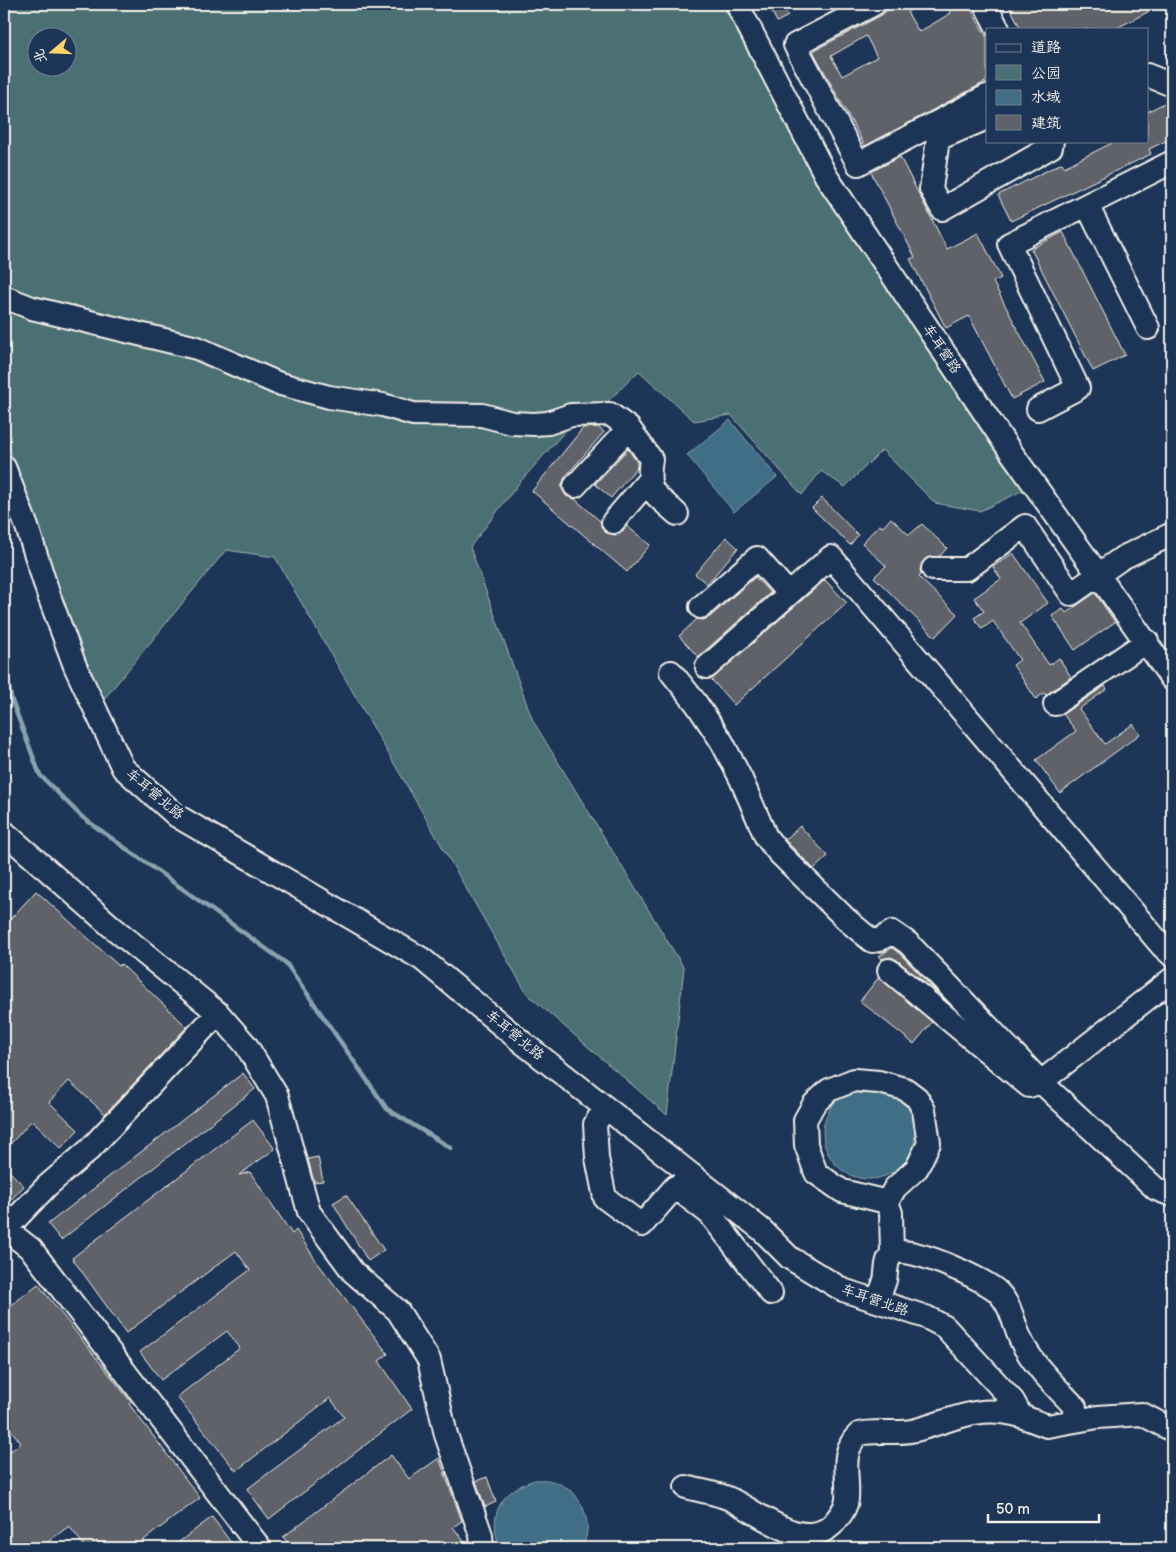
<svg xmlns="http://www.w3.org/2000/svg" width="1176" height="1552" font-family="'Balsamiq Sans','LXGW WenKai TC',sans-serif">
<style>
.green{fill:#4b7073;stroke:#a0b0ae;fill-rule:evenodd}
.water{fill:#416e86;stroke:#89a2ad}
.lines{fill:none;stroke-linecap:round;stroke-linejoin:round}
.stream{stroke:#89a2ad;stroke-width:4.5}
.building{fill:#5f6269;stroke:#f4f1e8;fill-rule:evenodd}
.minor-casing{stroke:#f4f1e8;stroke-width:26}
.minor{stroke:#1d3557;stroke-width:22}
.labels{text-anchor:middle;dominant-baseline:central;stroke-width:5;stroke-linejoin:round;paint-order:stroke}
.street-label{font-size:14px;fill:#f4f1e8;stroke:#1d3557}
</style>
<rect width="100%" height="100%" fill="#1d3557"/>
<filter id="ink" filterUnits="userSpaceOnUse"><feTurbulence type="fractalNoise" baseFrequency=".02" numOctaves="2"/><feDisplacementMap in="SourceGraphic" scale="10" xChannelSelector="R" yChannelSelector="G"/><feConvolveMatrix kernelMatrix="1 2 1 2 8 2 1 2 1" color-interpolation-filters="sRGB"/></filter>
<g filter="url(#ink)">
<path class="green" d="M4,4h718l95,175 211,309 -48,23 -45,-8 -53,-53 -37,37 -24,-16 -19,24 -71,-80 -37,6 -55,-50 -39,38 -16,1 -64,72 -50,65 63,174 151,247 -17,147 -140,-121 -252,-437 -49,-7 -126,154 -96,-270zM38,38h30v30h-30z"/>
<path class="water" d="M730,420l47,57 -43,35 -47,-57z
M823 1133a46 46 0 1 1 92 0a46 46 0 1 1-92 0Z
M535,1480c5,0 11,-1 16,1 29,6 45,41 31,67h-82c-13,-34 1,-58 35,-68z"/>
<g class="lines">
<path class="stream" d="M4,665l8,36 28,74 42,42 204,146 101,146 64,39"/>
</g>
<path class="building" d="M768,4h14l6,12 -11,6z
M896,4h26l-15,8 12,20 32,-19 -5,-9h22l19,34v43l-122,65 -52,-95 67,-35zM866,36l11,21 -35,19 -11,-20z
M1008,4h155l-48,25h-94z
M1172,99v39l-23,11 2,5 -140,67 -13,-26 64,-32 2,4 52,-26h31v-29z
M900,157l47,92 31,-16 23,45 -8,4 52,100 -33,17 -43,-83 -23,12 -36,-69 5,-2 -44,-85z
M1063,232l62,123 -32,16 -62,-122z
M598,427l6,5 -39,45 -4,10 5,9 9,3 25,22 5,11 13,4 9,-10 23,19 -23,27 -95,-81 51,-63z
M628,449l9,13v5l-26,31 -16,-14z
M822,498l36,37 -8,10 -38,-37z
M891,518l18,17 13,-11 25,24 -7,8 -14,2 -6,11 1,6 -2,2 38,37 -22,23 -61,-60 12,-11 -24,-23 17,-18 4,2z
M726,537l12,11 -31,36 -12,-10z
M1013,553l35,50 -28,20 29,42 10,-7 12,19 -25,18 -2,-2 -8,6 -23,-34 7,-5 -27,-39 -11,8 -8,-11 10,-7 -10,-13 27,-19 -8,-12z
M755,577l15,16 -72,64 -19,-21 18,-17 6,1 7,-3z
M825,580l22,23 -113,102 -23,-26z
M1095,593l20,29 -40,28 -23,-34 11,-7 3,4z
M1105,686l2,3 -28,20 26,35 28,-20 7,10 -80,59 -24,-33 40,-29 -13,-17z
M800,826l28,30 -14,13 -29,-29z
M36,891l83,75 2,-2 66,63 -82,87 -36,-33 -20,21 29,28 -17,18 -29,-28 -28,31v-225z
M892,948l7,5 40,41 -42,-34 -6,-3 -9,2 -3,-3z
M879,977l53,45 -18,22 -54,-43z
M243,1073l12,16 -194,151 -13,-16z
M253,1120l22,29 -36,26 11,-3 42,62 4,-4 21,32 71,92 -9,7 33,48 -143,110 -22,-30 97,-72 -14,-19 -94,73 -59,-74 63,-49 -13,-17 -66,49 -21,-28 110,-82 -14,-19 -110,82 -54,-75z
M318,1157l5,24 -9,1 -6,-23z
M4,1166l20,20 -20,21z
M346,1195l38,55 -16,11 -35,-58z
M38,1284l93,118 -2,2 71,94 -67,50h-47l-17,-22 -29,22h-36v-92l17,-13 -17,-22v-110z
M391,1455l18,24 30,-21 23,63 -9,6 16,21h-177l-9,-11z
M487,1477l9,25 -11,5 -9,-26z
M212,1517l23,31h-64z"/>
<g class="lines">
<defs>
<path id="minor" d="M737,4l89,172 178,266 168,237
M874,4l-79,41 63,119 129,-68
M985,4l13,25
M1147,75l25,10
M987,118l-49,21 -7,50 11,20 109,-62 1,-6
M1087,205l61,123
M4,297l28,11 165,40 80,35 52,14 54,8 30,9 69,1 30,8 22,1 14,-1 23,-8 39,-1 19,14 22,31c-5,34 2,33 26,55
M1038,409l40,-21 -69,-144 163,-82
M4,467l23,60 22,69 26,70 48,102 54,48 245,143 101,84 239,187 28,28 53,32 83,27 19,10 68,74 8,15 26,10 51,-9 44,-3 30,16
M575,486l54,-58
M613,522l35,-41
M933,569h34l58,-43 46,68 51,-36 50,-24
M701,607l56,-49 32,36 42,-37 331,389 10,9
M707,667l82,-73
M671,672l25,31 26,39 19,37 25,58 13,16 68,67 25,21 7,-1 13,-8 16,11 133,139 -12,4 -140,-116
M1055,704l92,-63
M4,832l108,95 106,86 28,32 31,51 32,116 44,60 45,39 31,49 17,75 35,100 1,13
M1172,979l-131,103 115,107 16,6
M605,1108l-10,16 2,34 8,40 37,27 33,-38 35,27 61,79
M887,1202l8,-14 22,-20 12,-25 -5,-33 -7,-12 -12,-9 -26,-7 -25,-2 -25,10 -15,14 -9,16 1,25 10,28 26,18 45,11 4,11 1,40
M4,1228l27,21 229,299
M5,1230l42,-44 42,-36 129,-137
M877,1301c3,-7 6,-14 8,-21 2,-8 0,-19 7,-26 11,-12 96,26 107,39 15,16 15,38 26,55 13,22 32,40 50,59
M686,1487c14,4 31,6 44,12 28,13 73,53 102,26 7,-8 14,-16 15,-26 2,-25 -8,-46 12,-65 19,-5 39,1 57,-4 41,-11 61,-26 105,-14"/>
</defs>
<use href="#minor" class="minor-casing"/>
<use href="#minor" class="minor"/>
</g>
</g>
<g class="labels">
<g class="street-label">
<text transform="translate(942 349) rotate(56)">车耳营路</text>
<text transform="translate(155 794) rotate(40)">车耳营北路</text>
<text transform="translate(515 1035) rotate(39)">车耳营北路</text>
<text transform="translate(875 1300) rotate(19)">车耳营北路</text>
</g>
</g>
<rect width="1176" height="1552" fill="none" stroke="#1d3557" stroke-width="20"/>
<rect x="10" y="10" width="1156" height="1532" fill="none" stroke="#f4f1e8" stroke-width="2" filter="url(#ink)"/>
<rect x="986" y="28" width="162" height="115" fill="#1d3557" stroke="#738091"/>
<rect x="996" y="44" width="25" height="8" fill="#1d3557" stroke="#738091"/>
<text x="1031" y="52" font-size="15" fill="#f4f1e8">道路</text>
<rect x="996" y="65" width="25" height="15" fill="#4b7073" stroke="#738091"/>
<text x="1031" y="78" font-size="15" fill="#f4f1e8">公园</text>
<rect x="996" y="90" width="25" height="15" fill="#416e86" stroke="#738091"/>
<text x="1031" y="102" font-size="15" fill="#f4f1e8">水域</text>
<rect x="996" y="115" width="25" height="15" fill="#5f6269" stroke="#738091"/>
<text x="1031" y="128" font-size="15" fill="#f4f1e8">建筑</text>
<g transform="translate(52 52) rotate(251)"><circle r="24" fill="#1d3557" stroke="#738091"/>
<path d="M0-4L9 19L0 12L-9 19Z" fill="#ffd166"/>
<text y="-8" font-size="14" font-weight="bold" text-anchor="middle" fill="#f4f1e8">北</text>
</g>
<path d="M988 1514v8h111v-8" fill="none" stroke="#f4f1e8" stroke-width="2.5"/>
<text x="996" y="1514" font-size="15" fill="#f4f1e8" stroke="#1d3557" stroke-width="4" paint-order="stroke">50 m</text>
</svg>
